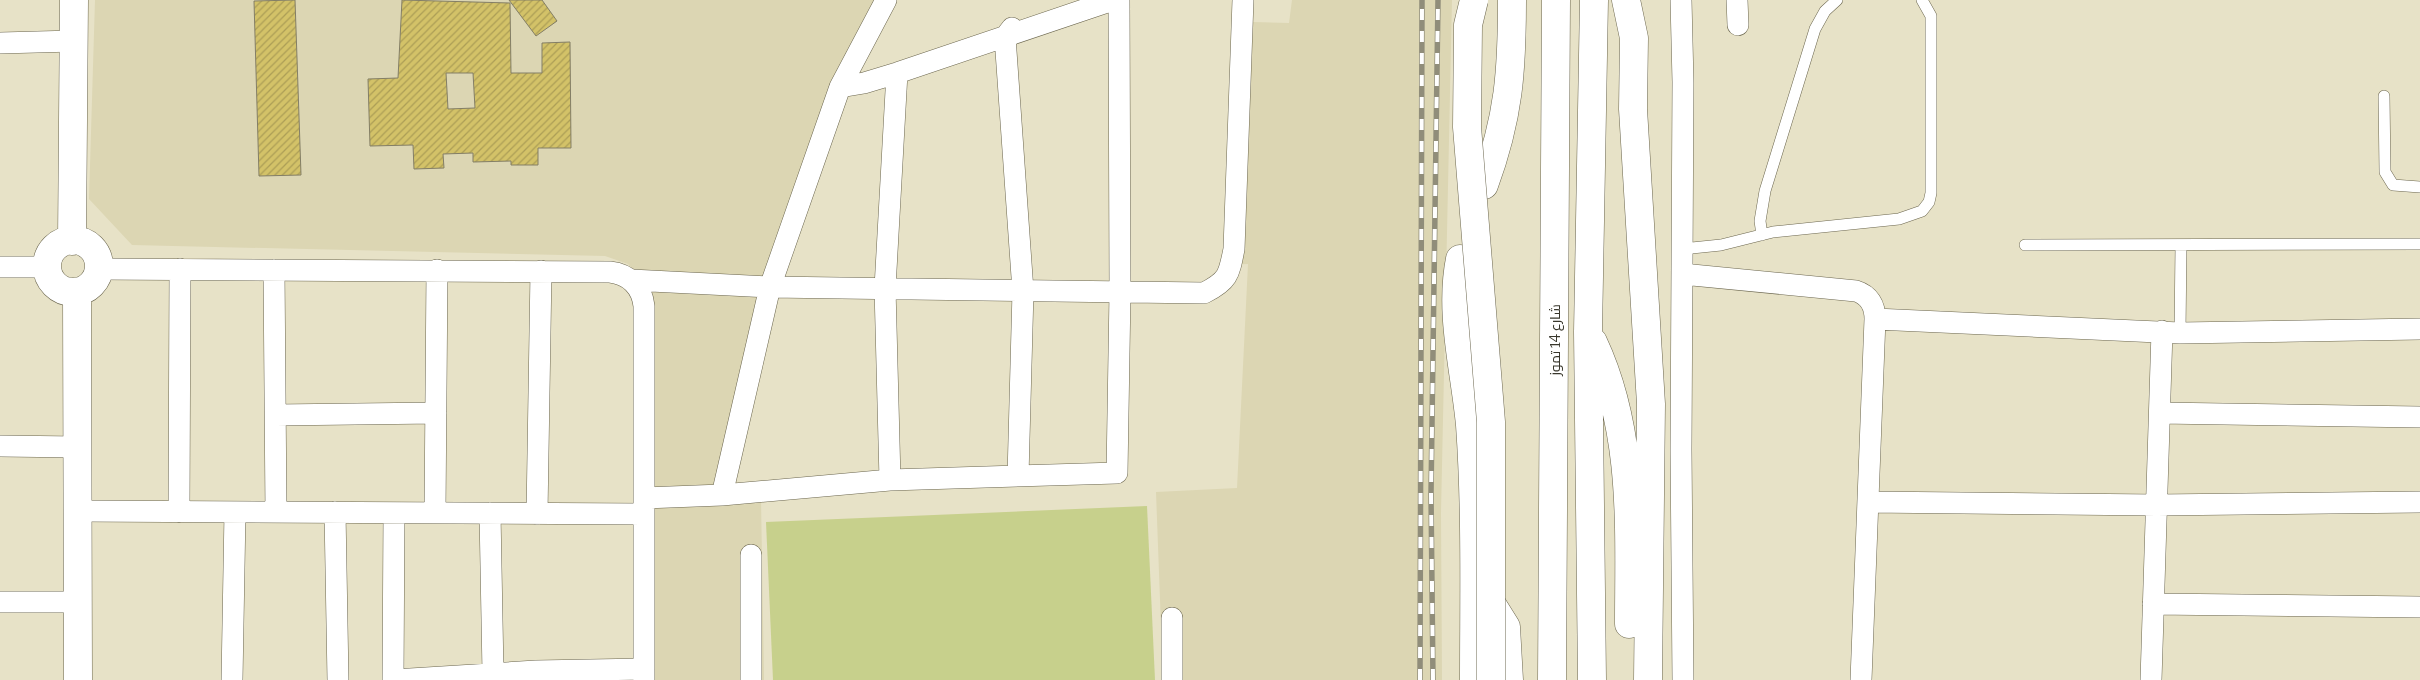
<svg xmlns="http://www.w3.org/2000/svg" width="2420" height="680" font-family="Bitter,Cairo,serif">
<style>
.built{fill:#dcd6b3}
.green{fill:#c7d08c}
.building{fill:url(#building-hatch);stroke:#837e66;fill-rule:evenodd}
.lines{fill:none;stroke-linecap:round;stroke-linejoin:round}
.lane-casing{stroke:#6b664e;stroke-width:12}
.street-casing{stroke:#6b664e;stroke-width:22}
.secondary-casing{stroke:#6b664e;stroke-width:29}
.primary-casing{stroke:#6b664e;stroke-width:29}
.lane{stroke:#fff;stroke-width:11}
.street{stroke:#fff;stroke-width:21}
.secondary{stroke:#fff;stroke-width:28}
.primary{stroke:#fff;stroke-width:28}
.rail-casing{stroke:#908d7a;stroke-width:5.5}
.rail{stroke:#fff;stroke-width:4;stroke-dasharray:11;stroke-linecap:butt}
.primary-bridge-casing{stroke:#6b664e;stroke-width:29;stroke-linecap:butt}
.primary-bridge{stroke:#fff;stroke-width:28}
.labels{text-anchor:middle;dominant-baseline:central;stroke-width:5;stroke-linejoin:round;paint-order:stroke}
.street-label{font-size:14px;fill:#39372c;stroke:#fff}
</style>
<defs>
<pattern id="building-hatch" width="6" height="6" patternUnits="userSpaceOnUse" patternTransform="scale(1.25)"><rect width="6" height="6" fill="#d3c268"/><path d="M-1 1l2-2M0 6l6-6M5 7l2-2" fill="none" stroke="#ac9e56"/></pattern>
</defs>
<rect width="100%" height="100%" fill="#e7e2c7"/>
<path class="built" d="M95,0h780l-42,89 -119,413 47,-3 3,181h-113l-2,-388 -21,-28 -23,-8 -473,-11 -43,-46z
M1292,0h160l-11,513 1,167h-279l-7,-188 81,-4 11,-224 -24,1 28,-243 37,1z"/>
<path class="green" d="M1147,506l8,174h-382l-7,-158z"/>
<path class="building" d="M295,0l6,175 -42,1 -5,-175z
M402,0l108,3 1,70h31v-30l28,-1 1,106h-33v17h-27v-4l-38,1v-9l-30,1 1,14 -30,1 -1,-24 -43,1 -2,-67 30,-1zM446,73h27l2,35 -27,1z
M509,0h33l15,21 -21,15z"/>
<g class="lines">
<defs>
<path id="lane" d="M2384,96l1,76 8,13 27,2
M1762,235l-2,-14 5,-30 50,-162 10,-18 12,-11
M2025,245l395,-1
M1682,249l39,-4 52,-13 126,-13 23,-8 7,-9 2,-9v-177l-9,-16
M2180,333l1,-87"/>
<path id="street" d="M1681,0l2,82 -2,368 2,230
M1737,0l1,25
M1012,28l-7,9 18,254 -5,185
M0,43l74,-2
M840,87l24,-4 33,-10 216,-73
M0,267h47
M98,269l512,3c19,2 32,15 34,34v374
M274,270l2,242
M1682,274l174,17c13,4 19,14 19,28l-14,361
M631,280l139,7 434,6c24,-12 25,-18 30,-44l9,-249
M1875,319l305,14 240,-4
M2160,413l260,4
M276,415l160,-2
M0,446l77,1
M890,480l-5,-192 12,-215
M722,495l48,-208 70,-200 46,-87
M644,498l78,-3 168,-15 227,-7 3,-180 -1,-293
M1868,502l289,3 263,-3
M78,511l565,3
M179,512l1,-243
M335,512l3,168
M435,513l2,-243
M490,513l3,160
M537,514l4,-243
M0,602h78
M2153,604l267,3
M1172,618v62
M232,680l3,-168
M393,680l1,-167
M394,680l142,-9 108,-2
M751,680v-125
M2151,680l11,-349"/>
<path id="secondary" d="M47 266a26 26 0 1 1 52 0a26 26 0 1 1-52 0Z
M72,241l2,-241
M77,292l1,388"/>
<path id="primary" d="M1626,0l8,38 -1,71 18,295 -3,276
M1484,185c25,-68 28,-114 28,-185
M1460,259c-11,54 5,112 10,166 6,85 4,170 4,255
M1593,342c42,89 36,186 36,282
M1491,603l15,24 3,53
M1552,680l4,-680
M1592,680l-4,-348 6,-332"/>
</defs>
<use href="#lane" class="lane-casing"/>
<use href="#street" class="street-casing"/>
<use href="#secondary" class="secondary-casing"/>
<use href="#primary" class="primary-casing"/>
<use href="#lane" class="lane"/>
<use href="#street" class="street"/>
<use href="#secondary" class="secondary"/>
<use href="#primary" class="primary"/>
<defs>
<path id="rail" d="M1420,680l2,-680
M1433,680l-2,-186 7,-494"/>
</defs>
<use href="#rail" class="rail-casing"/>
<use href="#rail" class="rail"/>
<defs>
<path id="primary-bridge" d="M1474,0l-6,25 -1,102 24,295v258"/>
</defs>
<use href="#primary-bridge" class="primary-bridge-casing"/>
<use href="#primary-bridge" class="primary-bridge"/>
</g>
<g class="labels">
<g class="street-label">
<text transform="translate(1555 340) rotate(-90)">شارع 14 تموز</text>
</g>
</g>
</svg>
